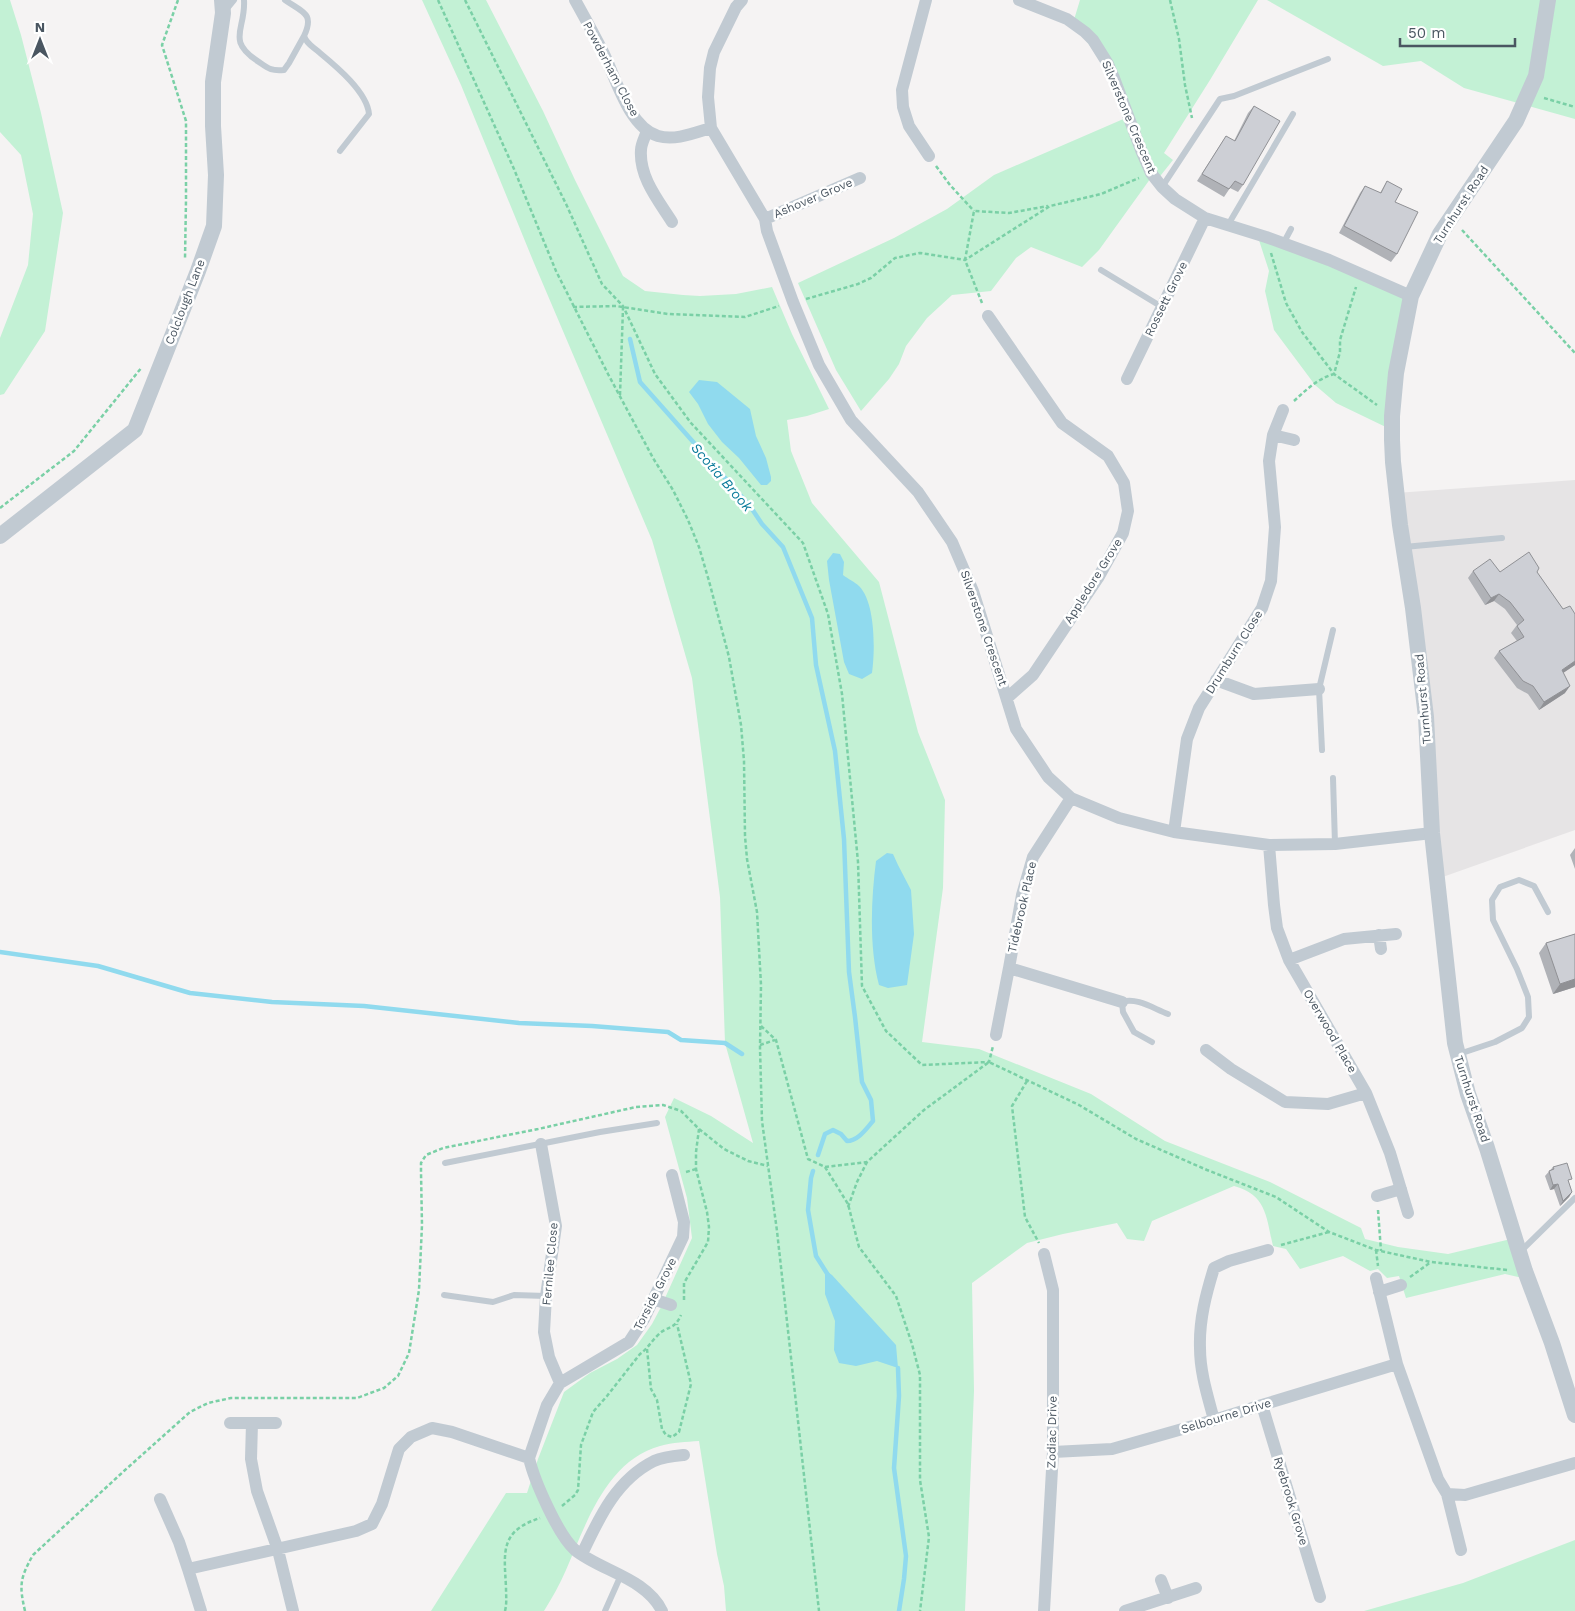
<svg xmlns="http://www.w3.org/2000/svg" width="1575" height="1611" font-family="'Work Sans',sans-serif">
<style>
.education{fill:#e6e4e5}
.green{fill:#c3f1d5}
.water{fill:#90daee}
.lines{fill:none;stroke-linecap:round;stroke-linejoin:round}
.stream{stroke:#90daee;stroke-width:4.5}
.path{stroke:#7ad0a6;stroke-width:2.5;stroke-dasharray:4 2.5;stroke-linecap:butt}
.service{stroke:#c1cad2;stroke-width:6}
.minor{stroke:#c1cad2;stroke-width:12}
.tertiary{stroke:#c1cad2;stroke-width:16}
.wall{fill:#b0b2b7}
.shaded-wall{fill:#909195}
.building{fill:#cdcfd5;stroke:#909195}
.labels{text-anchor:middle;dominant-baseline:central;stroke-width:5;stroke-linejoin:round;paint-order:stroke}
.street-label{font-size:12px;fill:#4a5661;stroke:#fff}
.water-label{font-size:14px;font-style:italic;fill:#0c7c9b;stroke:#fff}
</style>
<rect width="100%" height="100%" fill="#f5f3f3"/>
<path class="education" d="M1575,480v350l-138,49 -41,-386z"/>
<path class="green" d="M0,0h10l11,35 20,78 22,100 -18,118 -41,63 -4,1v-57l28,-73 5,-51 -12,-59 -21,-23z
M422,0h64l57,111 32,69 48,96 22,15 38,4 17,1 36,-2 36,-7 20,47 37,75 -22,7 -20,4 4,31 21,52 67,79 39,150 27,68 -2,88 -21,154 57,7 112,45 74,47 105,41 91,46 4,11 33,8 50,7 67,-16 12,41 -22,-5 -99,24 -7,-22 -12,2 -9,-9 -8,2 -27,-15 -43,13 -14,-20 -13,-3c-7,-29 -6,-51 -39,-60l-82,35 -8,20 -17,-2 -10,-16 -54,11 -36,9 -55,40 2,108 -9,220h-239l-2,-25 -7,-32 -18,-113c-13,1 -26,1 -39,5 -54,15 -74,78 -94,124 -6,14 -14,28 -22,41h-113l75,-118h21l11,-34 26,-67 26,-19 27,-14 20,-14 15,-21 9,-17 31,-69 -5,-40 -22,-81 9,-19 37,18 42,27 -28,-100 -5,-146 -28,-219 -40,-138 -118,-277 -73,-178z
M1080,0h178l-48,80 -46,73 9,7 -16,20 -4,-5 -54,75 -17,17 -51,-20 -15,11 -25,33 -39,4 -25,23 -21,28 -7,18 -10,15 -28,32 -25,-41 -38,-87 96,-45 53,-29 47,-34 134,-58 -14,-39 -41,-55z
M1267,0h308v119l-111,-31 -43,-27 -38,5z
M1257,234l154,62 -19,134 -56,-27 -21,-18 -41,-55 -9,-39 4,-20z
M1575,1540v71h-211l99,-28z"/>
<path class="water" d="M699,380l18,2 33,27 6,27 10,22 5,19v4l-4,4h-6l-22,-27 -17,-16 -14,-18 -10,-20 -9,-12z
M833,553l7,1 4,8 -1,13c5,4 12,7 16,11 17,17 16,66 13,87l-10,6 -13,-5 -5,-12 -15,-82 -2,-19z
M887,853l6,1 5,11 13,25 3,44 -7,51 -19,3 -9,-3c-10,-38 -8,-85 -3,-124z
M825,1270l7,5 64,70 2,23 -21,-7 -21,5 -17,-3 -5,-13 1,-29 -10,-27z"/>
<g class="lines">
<path class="stream" d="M630,339l10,43 110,124 12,18 21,23 29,71 4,47 19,86 9,88 5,133 6,45 7,65 9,18 2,21c-7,8 -15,20 -26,20l-6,-7 -8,-4 -8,4 -7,21
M0,952l98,14 92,27 82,9 92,4 155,17 73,3 76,6 13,8 44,3 17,11
M813,1171l-2,7 -3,32 8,46 12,19
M898,1368l1,28 -5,72 12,88 -2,23 -5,32"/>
<path class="path" d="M178,0l-16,45 24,76v79l-1,59
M438,0l76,169 42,102 52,103 45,84 20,32 15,30 11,27 10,34 20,76 12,68 3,36 1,75 2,23 10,53 4,73 -1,63 2,73 15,110 42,380
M465,0l102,206 35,78 21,22 32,68 36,49 112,120 25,71 14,80 16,168 4,124 24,45 36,34 67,-3 4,-16
M1170,0l9,39 6,46 7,33
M1544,98l31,9
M936,166l14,19 24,26
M1462,230l113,123
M1271,253l15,50 16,29 32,42 43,31
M806,299l52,-15 13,-6 24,-20 25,-5 45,7 85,-54 51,-12 38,-16
M982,303l-17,-43 9,-49 35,2 39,-7
M573,307l43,-1 52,8 77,3 34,-11
M620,395l3,-87
M1294,401c12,-11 23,-22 40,-27l6,-22v-12l16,-53
M0,508l74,-57 68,-84
M761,1026l15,14 32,119 17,8 23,37 11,43 37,49 16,48 8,31v105l9,57 -9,74
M760,1045l15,-5
M1027,1081l-15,25 13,111 14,26
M825,1167l42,-5 57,-52 65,-48 90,43 57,34 71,31 69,27 53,35 47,18 55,12 77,8
M686,1172l10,-3
M848,1207l9,-25 10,-20
M1378,1210l3,41
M1281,1245l48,-13
M1376,1250l2,16
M1410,1277l21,-15
M684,1300v-17l24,-41 1,-15 -2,-15 -11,-43v-17l3,-23
M647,1349l4,40 6,11 5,29 4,6 6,2 7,-5 12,-48 -14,-60
M562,1506l13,-11 3,-5 3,-45 12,-33 14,-16 33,-42c7,-5 11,-12 17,-18 10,-11 17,-5 24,-21
M25,1611c-6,-26 -5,-33 8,-56l91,-84 66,-59 18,-9 23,-5h126l27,-10 14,-12 11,-23 10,-63 3,-65 -1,-53v-9l5,-8 17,-7 95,-19 98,-22 27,-2 18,6 18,18 25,20 24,12 20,5
M505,1611c2,-8 1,-15 1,-24 -2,-36 -6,-56 34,-69"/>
<path class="service" d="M244,0c2,30 -19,40 15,62 10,7 12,9 25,8l5,-7 15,-27
M285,0c17,12 30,13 19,36 3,9 10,11 16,17 17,14 47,39 49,61l-29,37
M225,11l9,-11
M1162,187l58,-88 14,-3 94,-37
M1228,225l65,-111
M1283,244l8,-15
M1101,270l61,37
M1404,547l98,-9
M1322,750l-3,-61 14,-59
M1333,778l2,66
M1152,1042l-18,-10 -11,-20 -1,-10c15,-5 32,7 46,12
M1459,1054l36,-12 27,-14 7,-11 -1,-20 -11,-28 -24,-49 -1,-20 8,-13 19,-7 15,6 14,26
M445,1163l155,-31 57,-9
M1521,1251l54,-53
M444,1295l49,7 21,-7 32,1
M605,1611l16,-36"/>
<path class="minor" d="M575,0c10,18 20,36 29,54 12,25 25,73 54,82 17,5 36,-3 53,-8
M742,0l-6,7 -22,45 -4,16 -2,29 3,31 54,91 2,12 26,71 26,63 32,55 67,72 34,50 21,49 43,138 32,48 23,21 48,20 55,14 95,13 66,-1 97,-11
M926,0l-24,90 1,17 6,19 20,30
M1019,0l48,19 18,13 8,8 15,24 6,14 27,72 10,23 11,14 13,12 30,19 61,19 63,23 82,36
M647,131c-2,6 -6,13 -6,19 -2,27 17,50 31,72
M765,219l95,-41
M988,316l74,107 46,33 16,27 4,28 -5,22 -25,45 -65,97 -26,23
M1127,379l78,-161
M1273,435l21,5
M1216,680l38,14 65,-5
M1071,798l-38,59 -11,38 -13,73 113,34
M1174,832l13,-93 12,-31 63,-100 9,-27 4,-54 -6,-66 4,-26 10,-25
M1269,845l5,60 3,23 12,32 77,133 24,60 18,60
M1379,935l2,14
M1289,960l55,-21 52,-5
M996,1035l13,-67
M1206,1050l25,19 54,33 43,2 38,-11
M541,1144l15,82 -10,70 -2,36 5,25 11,26
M1377,1196l24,-7
M1376,1278l21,86
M1379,1292l22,-7
M653,1299l18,6
M1262,1405l58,192
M1214,1420c-6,-23 -14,-47 -14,-72 -1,-28 6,-54 14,-80l15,-7 39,-11
M230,1423h46
M252,1423l-1,36 6,32 21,59 15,61
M1053,1452l59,-3 102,-29 48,-15 135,-41 41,115 9,15 18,1 110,-32
M529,1458l18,-53 13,-22 69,-41 15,-23 39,-82 1,-15 -12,-47
M529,1458c5,22 29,77 46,92 26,21 71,28 87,61
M1447,1494l14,56
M160,1499l19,43 9,27
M582,1554c17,-36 34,-74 72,-93 9,-4 20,-5 30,-6
M1161,1580l7,18
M201,1611l-13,-42 168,-38 16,-7 10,-20 17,-55 12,-12 21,-9 20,4 77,26
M1044,1611l9,-159v-162l-9,-36
M1125,1611l71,-23"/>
<path class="tertiary" d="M1548,0l-12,76 -20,45 -76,113 -29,62 -15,77 -4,43v24l1,22 7,63 13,83 13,109 6,116 23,210 13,51 19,54 38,123 27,72 23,72
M0,536l135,-106 63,-159 16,-45 2,-51 -3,-49v-44l10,-69 -1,-13"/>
</g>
<path class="wall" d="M1254,106l-11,79 -5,7 -8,-4 -6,9 -27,-16 29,-45 8,5 14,-28z
M1387,181l8,21 2,52 -6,8 -52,-29 21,-40 5,-7 15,7z
M1473,571l27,1h37l26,37 12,5v51l-12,8 2,20 -26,17 -11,-16 -11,-6 -23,-30 5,-7 18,-10 -6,-8 6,-8 -12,-16 -11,-8 -9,4 -17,-27z
M1575,848v21l-5,-14z
M1575,934v53l-22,7 -14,-41 7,-10z
M1553,1167l16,16 3,9 -3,5 -9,9 -6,-17 -4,1 -5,-14z"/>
<path class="shaded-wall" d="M1499,594l-5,7 -9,4 6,-7z
M1575,661v4l-18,12 5,-7z
M1570,686l-5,7 -26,17 5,-8z
M1575,979v8l-22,7 7,-10z
M1558,1184l-4,5 -4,1 3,-5z
M1572,1192l-3,5 -9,9 3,-5z"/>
<path class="building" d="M1254,106l26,15 -37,64 -8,-4 -6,8 -27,-15 24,-38 9,5z
M1387,181l15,8 -7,13 23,10 -21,42 -53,-28 21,-40 16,7z
M1529,552l10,16 -2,4 26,37 7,-3 5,8v47l-13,9 8,16 -26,16 -11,-16 -10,-5 -24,-30 25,-14 -7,-11 7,-6 -14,-18 -11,-8 -8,4 -18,-27 17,-12 10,13z
M1575,934v45l-15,5 -14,-41z
M1567,1163l5,16 -4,1 4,12 -9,9 -5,-17 -5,1 -4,-14 5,-2 -1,-2z"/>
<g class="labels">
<g class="street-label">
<text transform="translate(611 69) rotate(62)">Powderham Close</text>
<text transform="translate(1129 117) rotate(67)">Silverstone Crescent</text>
<text transform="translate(813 198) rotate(-23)">Ashover Grove</text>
<text transform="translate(1461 205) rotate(-57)">Turnhurst Road</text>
<text transform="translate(1166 299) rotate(-64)">Rossett Grove</text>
<text transform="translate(185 302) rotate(-69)">Colclough Lane</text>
<text transform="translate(1093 581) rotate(-58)">Appledore Grove</text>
<text transform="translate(984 628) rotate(71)">Silverstone Crescent</text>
<text transform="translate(1234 652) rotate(-58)">Drumburn Close</text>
<text transform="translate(1423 699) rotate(-95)">Turnhurst Road</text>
<text transform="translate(1022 907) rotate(-77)">Tidebrook Place</text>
<text transform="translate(1330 1031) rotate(60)">Overwood Place</text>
<text transform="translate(1472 1099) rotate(72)">Turnhurst Road</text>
<text transform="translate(550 1264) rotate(-85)">Fernilee Close</text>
<text transform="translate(655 1294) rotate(-63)">Torside Grove</text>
<text transform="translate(1226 1416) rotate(-17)">Selbourne Drive</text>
<text transform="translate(1052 1432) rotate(-89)">Zodiac Drive</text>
<text transform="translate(1291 1501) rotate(73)">Ryebrook Grove</text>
</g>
<g class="water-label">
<text transform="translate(722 477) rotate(49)">Scotia Brook</text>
</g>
</g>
<g transform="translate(40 40)" stroke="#ffffff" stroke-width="4" paint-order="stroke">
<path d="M0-4L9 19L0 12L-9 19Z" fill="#4a5661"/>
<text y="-8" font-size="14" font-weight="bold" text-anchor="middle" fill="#4a5661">N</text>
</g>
<path d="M1400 38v8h115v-8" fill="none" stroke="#4a5661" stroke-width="2.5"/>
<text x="1408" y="38" font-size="15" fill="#4a5661" stroke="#ffffff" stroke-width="4" paint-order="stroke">50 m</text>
</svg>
